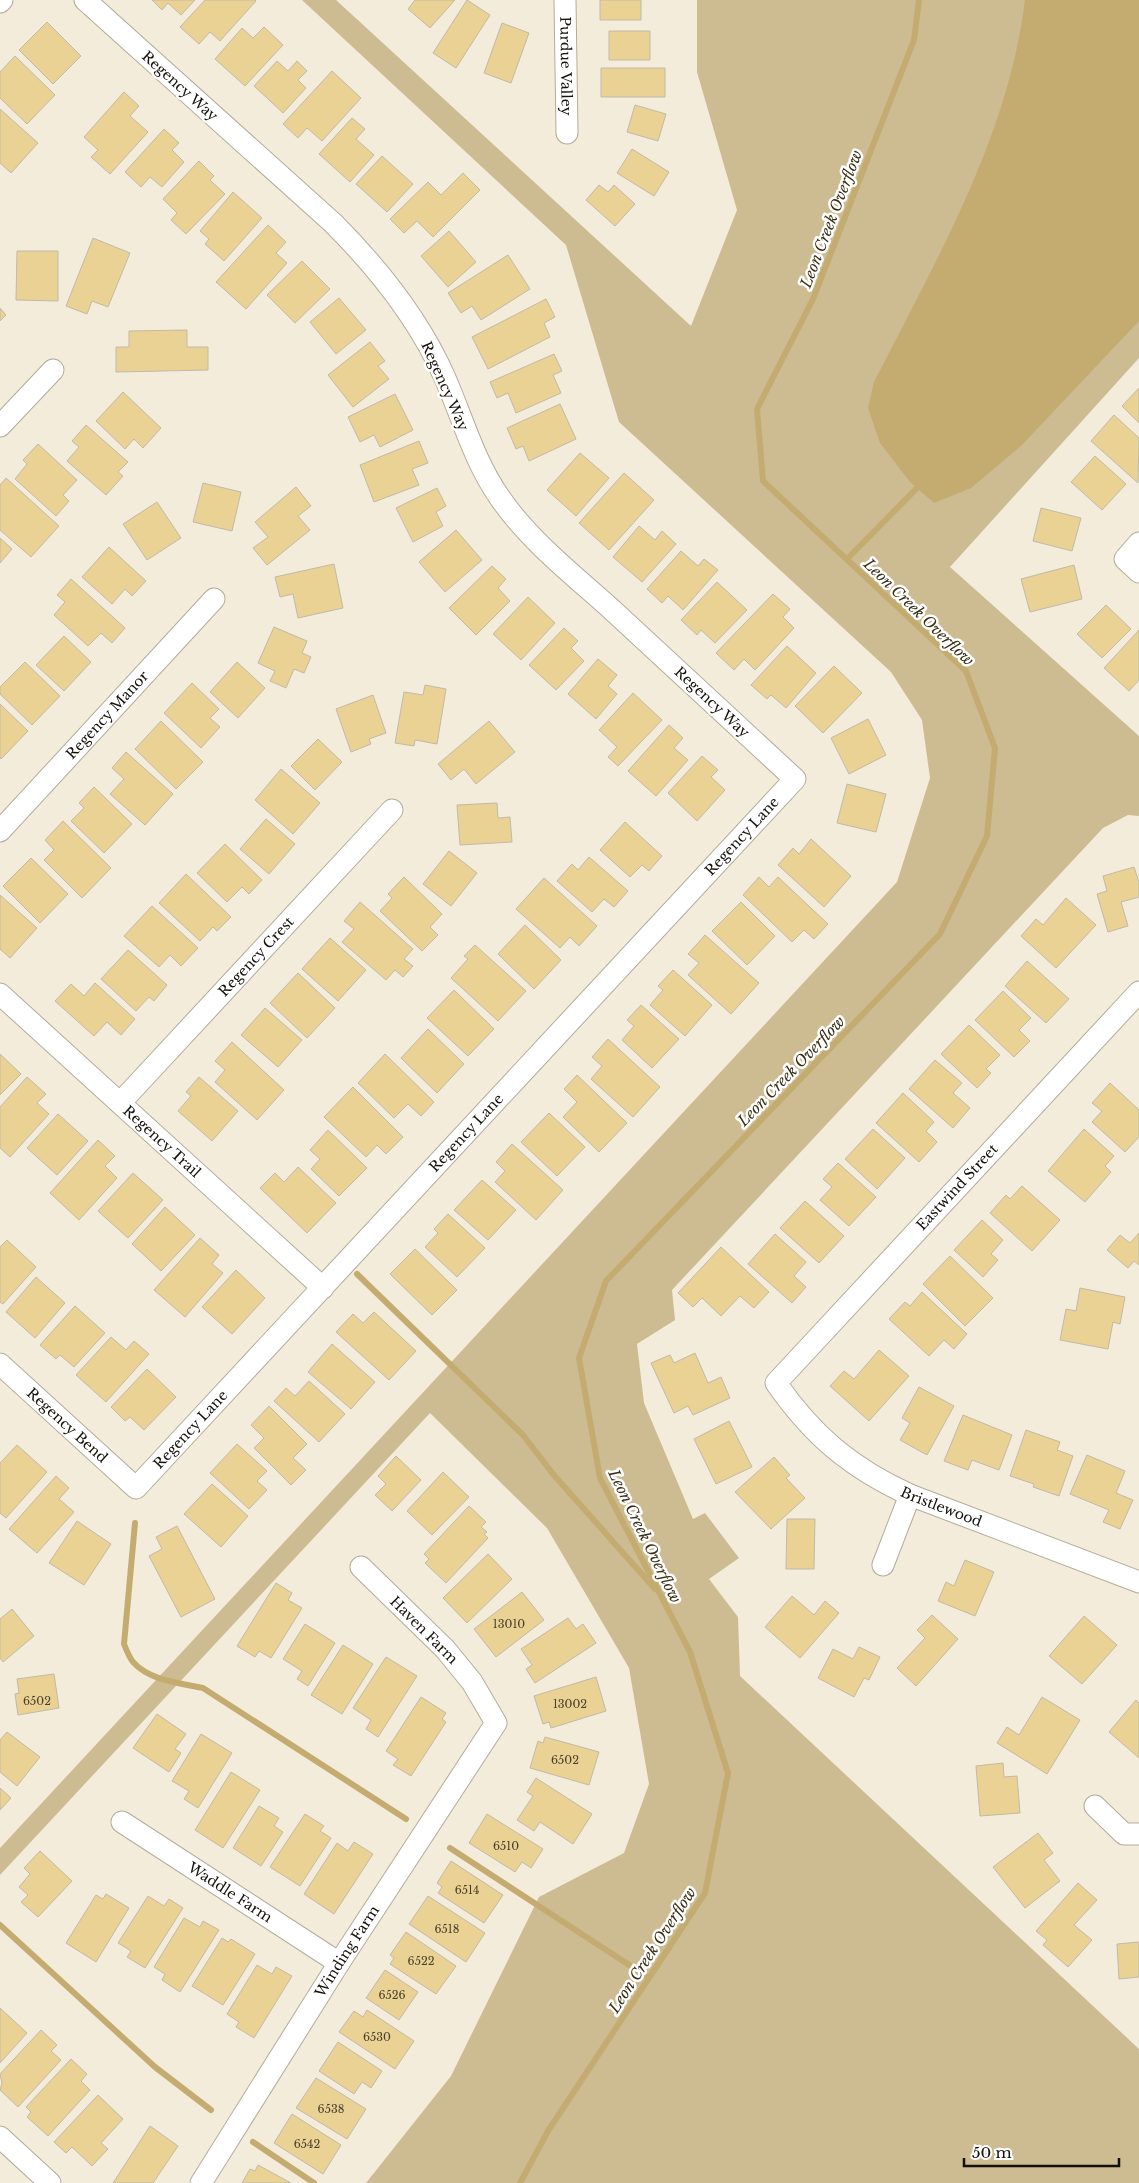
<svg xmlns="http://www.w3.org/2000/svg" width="1139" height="2183" font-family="'Libre Baskerville',serif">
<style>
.green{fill:#cdbb92}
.water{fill:#c4ac71}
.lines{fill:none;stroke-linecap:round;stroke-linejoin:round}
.stream{stroke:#c4ac71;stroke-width:6}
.building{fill:#ead194;stroke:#c1baa8}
.street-casing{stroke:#b3ac9a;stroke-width:23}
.street{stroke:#fff;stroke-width:21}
.labels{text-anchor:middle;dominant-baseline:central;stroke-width:5;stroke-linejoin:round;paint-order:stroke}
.number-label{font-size:11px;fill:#4a412d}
.street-label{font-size:14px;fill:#14110b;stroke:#fff}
.water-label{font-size:15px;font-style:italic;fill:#392e13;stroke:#fff}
</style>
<rect width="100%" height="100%" fill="#f4ecda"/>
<path class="green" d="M302,0h34l355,326 46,-116 -40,-138v-72h442v358l-189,209 189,169v80l-11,-1 -25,13 -431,462 3,30 -38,24 7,59 49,116 12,-6 34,45 -30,21 29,38 2,59 399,373v134h-773l85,-107 88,-179 85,-44 25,-69 -20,-116 -82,-140 -117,-115 -430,462v-27l897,-966 33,-104 -8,-58 -31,-48 -272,-250 -53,-177z"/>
<path class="water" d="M1025,0h114v321l-118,125 -50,42 -37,15 -24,-21 -30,-39 -12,-35 6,-26c62,-122 134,-244 151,-382z"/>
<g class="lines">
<path class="stream" d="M847,559l75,-76
M357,1274l166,161 30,39 102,115
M135,1523l-11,121c2,5 5,13 9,18 17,19 47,21 70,26l203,131
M450,1848l199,130
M0,1925l155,142 56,43
M253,2142l61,41
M520,2183l28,-52 157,-238 23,-120 -38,-121 -90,-174 -21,-120 27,-77 334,-347 47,-98 8,-88 -29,-77 -203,-190 -6,-72 56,-110 101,-259 5,-40"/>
</g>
<path class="building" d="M152,0h43l-14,15 -13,-12 -6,7z
M205,0h50l1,1 -36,40 -10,-9 -11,12 -19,-17z
M415,0h40l-25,28 -22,-19z
M467,0l23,15 -34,53 -23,-15z
M600,0h41v20h-41z
M47,22l34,34 -28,28 -34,-34z
M502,23l27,10 -18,50 -27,-10z
M264,27l19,18 -38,41 -30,-27 27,-31 11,10z
M609,31h41v29h-41z
M15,56l40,39 -28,29 -27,-26v-26z
M277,61l11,10 9,-10 10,10 -9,9 8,8 -23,25 -29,-27z
M601,68h64v29h-64z
M332,71l29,27 -39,43 -15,-13 -9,10 -15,-14z
M124,92l15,14 -9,10 18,16 -38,42 -19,-17 7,-7 -14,-13z
M635,105l31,9 -8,27 -31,-9z
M0,109l38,34 -27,30 -11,-10z
M352,118l13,11 -9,10 18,16 -24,27 -31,-28z
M164,129l15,14 -7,7 12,12 -22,25 -12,-10 -9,10 -16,-15z
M632,149l37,23 -15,24 -37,-23z
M382,156l31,28 -26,28 -31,-28z
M199,161l15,15 -4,4 15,14 -39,40 -15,-14 6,-7 -14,-14z
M463,173l17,17 -47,47 -16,-16 -13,12 -14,-14 38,-37 13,13z
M599,185l9,7 6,-7 21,19 -20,22 -29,-26z
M233,192l29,26 -38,43 -19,-17 4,-5 -9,-8z
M268,225l18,17 -10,11 11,10 -41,46 -30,-27z
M449,231l27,31 -28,25 -27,-31z
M93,238l37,15 -22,54 -16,-6 -5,13 -21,-8z
M17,251h41v50l-42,-1z
M508,255l22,34 -49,31 -9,-14 -11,7 -13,-20z
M302,261l28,28 -35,34 -28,-28z
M339,298l27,32 -30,24 -26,-32z
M546,299l9,18 -11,6 6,14 -62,32 -16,-32z
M0,308l6,7 -6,6z
M187,330v17h21v23l-92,2v-25h13v-16z
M370,342l15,19 -7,5 11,13 -36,28 -25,-32z
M554,354l8,17 -9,4 8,18 -45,20 -8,-20 -11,5 -7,-16z
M1139,388v35l-17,-17z
M123,392l38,36 -18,20 -9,-9 -9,10 -29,-28z
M395,394l18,36 -33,17 -6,-12 -14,7 -12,-25z
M560,404l16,35 -47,22 -6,-15 -7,3 -9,-21z
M1114,415l25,23 -1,45 -47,-42z
M86,425l42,37 -10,10 5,4 -17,19 -39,-34 12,-14 -7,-6z
M419,441l9,22 -16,6 7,16 -45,17 -14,-37z
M38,444l39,36 -14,15 6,6 -13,15 -41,-37 12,-15 -4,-4z
M580,453l29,25 -33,38 -29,-26z
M1095,456l31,28 -24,26 -31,-28z
M624,473l30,27 -45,50 -30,-27z
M6,478l53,48 -28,31 -31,-27v-45z
M203,483l38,9 -9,39 -39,-9z
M296,487l15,19 -13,10 12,14 -43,35 -14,-17 15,-11 -13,-15z
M437,488l9,18 -10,6 7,14 -30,16 -17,-34z
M157,502l24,36 -34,22 -24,-36z
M1041,508l40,10 -9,33 -39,-10z
M639,526l16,14 7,-9 14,13 -34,38 -29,-25z
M456,530l26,30 -37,32 -26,-30z
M0,538l12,11 -12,14z
M109,547l37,34 -14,15 -7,-7 -13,15 -30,-27z
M681,551l17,15 6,-7 14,11 -35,40 -15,-14 -6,7 -15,-14z
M334,564l9,44 -45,10 -5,-24 -13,3 -5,-20z
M1074,565l8,34 -52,13 -9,-33z
M492,566l14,13 -8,9 12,13 -34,34 -27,-27z
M71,579l54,49 -13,15 -11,-10 -13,13 -34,-31 11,-13 -8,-7z
M717,582l30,28 -32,33 -14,-13 -4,5 -16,-15z
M773,594l17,15 -7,8 11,11 -39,42 -11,-11 -10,11 -18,-17z
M528,597l27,26 -34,37 -28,-26z
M1106,605l25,24 -29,29 -25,-24z
M274,627l33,14 -5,12 9,4 -7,16 -10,-4 -8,19 -16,-7 5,-10 -17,-8z
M564,628l14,13 -7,7 13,13 -28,29 -27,-25z
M1139,630v50l-10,11 -25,-23z
M64,636l27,26 -27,29 -28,-26z
M787,646l29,27 -30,35 -15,-13 -4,4 -16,-14z
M598,659l19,16 -9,11 9,8 -21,25 -28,-25z
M25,662l35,34 -28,29 -32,-31v-7z
M237,662l28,26 -27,30 -28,-26z
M834,666l28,27 -39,40 -28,-27z
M192,683l27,26 -9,9 10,9 -19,21 -37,-35z
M425,685l21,4 -9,55 -22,-4 -1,6 -19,-3 9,-51 19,3z
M633,693l29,27 -44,46 -10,-9 9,-10 -18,-17z
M373,695l13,38 -17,6 2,5 -20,8 -15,-43z
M0,704l28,27 -27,28 -1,-1z
M868,719l18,36 -37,19 -18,-36z
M161,721l42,41 -27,27 -41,-40z
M489,721l26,31 -39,32 -12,-15 -13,11 -13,-16z
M669,725l14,13 -9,10 14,12 -32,36 -28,-25z
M318,739l24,23 -27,28 -24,-24z
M126,752l47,42 -28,31 -35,-31 14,-15 -12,-11z
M702,756l16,14 -7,7 14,13 -28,31 -29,-28z
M281,769l39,34 -27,31 -38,-34z
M847,784l39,10 -10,38 -39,-9z
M94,787l38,37 -28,29 -33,-32 13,-13 -5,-5z
M497,803l1,15 12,-1 2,25 -52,3 -3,-40z
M266,819l29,25 -26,30 -29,-25z
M63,821l48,47 -29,30 -38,-38 10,-10 -9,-10z
M625,822l37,34 -13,15 -7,-6 -12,12 -30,-27z
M811,839l40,37 -27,31 -46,-42 15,-17 6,6z
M225,844l37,36 -13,14 -7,-7 -15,15 -30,-29z
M449,851l28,22 -26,33 -28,-22z
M589,857l39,34 -14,16 -10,-8 -12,13 -35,-31 15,-17 6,6z
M31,858l37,36 -28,29 -37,-37z
M1134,867l5,15v15l-18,5 7,24 -20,6 -11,-38 10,-3 -4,-15z
M186,874l45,43 -14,14 -4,-4 -13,14 -41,-38z
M404,877l38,37 -12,13 8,8 -16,16 -42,-40 12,-13 -4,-4z
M759,877l10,10 9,-10 50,47 -14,15 -10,-9 -12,12 -49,-47z
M544,878l53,48 -18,20 -9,-9 -10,11 -44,-39z
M0,895l37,33 -27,30 -10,-9z
M1066,898l30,27 -40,43 -35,-32 15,-17 7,6z
M360,902l53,47 -9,10 9,7 -10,11 -8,-7 -9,10 -44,-38 12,-13 -10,-8z
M741,902l34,34 -28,29 -35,-34z
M152,906l46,42 -17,18 -11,-11 -11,12 -35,-31z
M525,925l36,35 -27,29 -36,-35z
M705,935l54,48 -28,31 -43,-39 11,-12 -11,-9z
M330,938l36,32 -28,31 -36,-32z
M475,945l51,46 -28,30 -47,-43 17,-19 -4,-3z
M128,950l39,35 -13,16 -5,-4 -13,14 -35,-32z
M1027,961l42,38 -23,24 -41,-37z
M673,970l39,35 -27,31 -35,-31 13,-15 -5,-4z
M298,973l37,35 -28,30 -37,-35z
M95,983l40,36 -14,16 -14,-13 -13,14 -39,-35 16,-17 13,12z
M454,990l40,39 -26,27 -41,-38z
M1003,991l28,27 -12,12 11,11 -16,16 -39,-37z
M641,1005l38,34 -27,29 -30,-28 12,-14 -7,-6z
M265,1008l37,32 -24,27 -37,-32z
M969,1025l31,30 -14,14 5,4 -14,15 -36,-34z
M428,1029l36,35 -27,29 -36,-35z
M608,1039l52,48 -27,30 -42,-38 11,-13 -10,-9z
M232,1042l52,48 -27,30 -42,-38 10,-12 -10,-9z
M0,1054l21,20 -21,21z
M385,1054l49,48 -13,14 -13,-12 -14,14 -36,-35z
M935,1060l27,23 -9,10 17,15 -17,20 -44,-39z
M577,1075l50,48 -28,29 -36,-35 14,-15 -13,-13z
M27,1077l19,17 -9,9 12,11 -39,43 -10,-9v-41z
M199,1077l39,34 -26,30 -34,-30 13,-15 -5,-4z
M1110,1083l29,27v27l-14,15 -33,-30 10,-11 -10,-8z
M353,1087l50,50 -17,17 -9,-9 -11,12 -42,-40z
M903,1093l31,29 -8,9 11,11 -18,20 -43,-39z
M549,1113l36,34 -28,29 -36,-34z
M58,1114l30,27 -31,34 -30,-27z
M873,1129l32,29 -28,31 -32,-30z
M1084,1129l30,27 -9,10 6,6 -26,30 -37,-31z
M328,1130l39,38 -28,28 -28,-27 9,-10 -10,-9z
M98,1140l17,16 -10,10 12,12 -38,42 -29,-27z
M512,1144l51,46 -27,30 -41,-38 10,-11 -9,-9z
M838,1163l38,34 -27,29 -29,-26 12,-13 -9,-8z
M298,1167l38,36 -29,30 -47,-45 15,-15 9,9z
M133,1173l30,27 -35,38 -30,-27z
M482,1180l34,30 -28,30 -34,-30z
M1022,1186l38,34 -28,31 -42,-38 16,-18 4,4z
M805,1201l39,35 -25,27 -39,-35z
M165,1207l30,28 -34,36 -29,-27z
M448,1214l37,34 -28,29 -32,-30 13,-14 -4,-4z
M982,1220l21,20 -12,14 7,6 -15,17 -29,-27z
M1139,1233v32l-5,-4 -6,7 -21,-18 13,-15 10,8z
M775,1234l31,28 -12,14 12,11 -14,16 -44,-39z
M200,1238l19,17 -7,9 11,9 -38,44 -31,-27z
M7,1240l29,27 -33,37 -3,-2v-55z
M721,1247l48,45 -15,16 -14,-12 -19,20 -19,-18 -9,9 -15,-14z
M415,1249l42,41 -25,25 -42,-41z
M950,1256l43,42 -28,28 -42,-42z
M236,1270l29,28 -33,36 -30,-27z
M36,1277l29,26 -30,35 -29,-26z
M1080,1288l45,9 -5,27 -7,-2 -5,27 -48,-9 6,-31 10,2z
M922,1292l45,42 -13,15 -10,-9 -15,16 -40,-37 16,-17 5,4z
M75,1306l30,27 -31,34 -14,-12 -4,4 -16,-14z
M374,1312l42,39 -27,29 -53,-48 17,-18 10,9z
M111,1337l15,13 8,-9 15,13 -43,48 -30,-27z
M332,1344l43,38 -24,27 -43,-37z
M879,1350l30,26 -40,45 -39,-35 14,-15 10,8z
M695,1353l13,30 13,-6 9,21 -37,17 -5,-9 -14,7 -23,-50 19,-8 4,8z
M147,1369l29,28 -32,33 -14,-13 -5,4 -14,-14z
M309,1381l36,33 -26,28 -45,-41 12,-13 9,8z
M919,1387l35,19 -27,49 -27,-15 10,-17 -8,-5z
M269,1406l38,38 -14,14 13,12 -15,15 -37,-37 10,-10 -13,-13z
M963,1415l49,20 -13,35 -27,-10 -4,10 -24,-9z
M729,1421l23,46 -36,17 -22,-45z
M1026,1430l34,12 -3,8 16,6 -14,40 -26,-9 1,-3 -24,-8z
M237,1444l30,27 -10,10 10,9 -18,19 -39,-36z
M17,1445l30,27 -41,46 -6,-5v-50z
M1087,1455l38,16 -9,22 17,7 -13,29 -17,-7 6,-12 -39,-16z
M396,1456l25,24 -29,31 -17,-16 11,-11 -8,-8z
M774,1457l16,18 -4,3 19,20 -34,31 -36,-37z
M443,1472l26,25 -37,38 -25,-24z
M56,1476l13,12 -10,11 15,13 -37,41 -28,-24z
M212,1484l36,32 -27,31 -37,-33z
M469,1506l17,16 -5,5 6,5 -3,2 4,4 -42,45 -21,-20 4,-4 -5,-5z
M787,1519h28l-1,50h-28z
M77,1521l34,23 -27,41 -35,-22z
M177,1526l38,73 -34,18 -32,-61 13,-7 -6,-12z
M488,1554l24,25 -45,44 -24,-25z
M965,1560l29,12 -19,44 -37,-15 8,-19 8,4z
M276,1583l16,10 -4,7 14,8 -31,50 -12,-7 -4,6 -18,-11z
M522,1592l22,28 -48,37 -22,-28z
M792,1596l22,19 11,-14 14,12 -39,45 -35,-31z
M12,1609l22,27 -31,26 -3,-4v-39z
M932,1615l26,24 -42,47 -19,-18 28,-30 -8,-8z
M1084,1616l33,29 -35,39 -33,-28z
M568,1618l8,11 7,-5 13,19 -61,40 -9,-14 6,-4 -11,-16z
M305,1624l30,19 -27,43 -11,-7 5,-8 -19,-12z
M343,1645l30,19 -31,50 -31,-19z
M859,1647l21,10 -11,23 -5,-2 -10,19 -36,-19 15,-29 20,10z
M386,1657l31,19 -39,61 -12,-8 5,-9 -18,-12z
M54,1674l5,34 -41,7 -3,-21 4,-1 -2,-14z
M596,1677l10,34 -55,17 -2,-6 -6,2 -9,-28z
M421,1697l25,16 -4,6 4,3 -35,54 -18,-11 5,-6 -12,-8z
M1042,1697l38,23 -33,54 -50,-31 10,-16 12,8z
M1136,1700l3,3v55l-30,-26z
M157,1714l29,20 -11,15 6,4 -12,19 -36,-24z
M7,1732l33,25 -23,29 -17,-14v-32z
M201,1734l31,19 -34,55 -14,-9 5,-8 -17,-10z
M545,1737l54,15 -10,33 -59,-17 8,-27 5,2z
M1003,1763l1,14 13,-1 3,37 -40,3 -4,-50z
M231,1772l29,18 -37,58 -28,-18z
M536,1778l56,36 -19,30 -33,-22 -6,9 -17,-11 16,-24 -6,-4z
M0,1788l11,10 -11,12z
M259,1806l20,12 -5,8 9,6 -22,34 -28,-18z
M305,1814l19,12 -4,5 11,7 -31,48 -30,-19z
M487,1814l56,35 -12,19 -9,-6 -7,10 -46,-29z
M1038,1833l15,20 -9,7 16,21 -35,27 -32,-41z
M354,1842l19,12 -39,60 -30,-20 33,-51 11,8z
M40,1851l32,30 -34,36 -17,-15 7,-7 -9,-8 11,-13 -6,-6z
M451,1861l52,34 -19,28 -46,-30 4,-6 -5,-4z
M1078,1883l19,17 -23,25 18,15 -24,27 -25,-22 4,-5 -11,-9z
M106,1894l23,14 -33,54 -30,-19 30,-48 7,4z
M148,1896l16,10 5,-7 14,9 -38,60 -18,-11 4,-6 -13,-8z
M428,1896l57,37 -19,29 -57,-38z
M184,1918l16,9 3,-6 16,9 -39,62 -18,-12 3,-6 -11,-7z
M406,1932l50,34 -20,28 -46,-30 4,-6 -4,-3z
M222,1938l6,4 3,-3 24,15 -32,51 -31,-19z
M1139,1942v35l-20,2 -2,-35z
M257,1965l15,9 4,-7 16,9 -38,62 -18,-11 3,-5 -12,-8z
M385,1970l33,22 -19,28 -33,-22z
M0,2008l27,25 -27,30z
M367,2010l47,31 -19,28 -56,-37 15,-21 9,6z
M41,2030l16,15 -6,6 10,9 -43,47 -18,-17 2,-7 -2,-9z
M338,2042l44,29 -11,17 -9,-6 -8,12 -35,-23z
M71,2059l16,15 -6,7 9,9 -42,46 -21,-19 4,-5 -5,-5z
M316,2078l50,31 -19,30 -51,-31z
M98,2095l25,24 -22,24 7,6 -16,17 -20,-19 -6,6 -12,-11z
M292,2114l49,31 -18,29 -49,-31z
M150,2126l28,20 -25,37h-40z
M258,2165l33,18h-49l8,-14 5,2z"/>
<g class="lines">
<defs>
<g id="street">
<path id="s1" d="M565,0l2,133"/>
<path d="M0,2l2,-2"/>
<path d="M0,426l53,-56"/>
<path d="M1139,543l-14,16 14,13"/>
<path id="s2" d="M0,831l214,-232"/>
<path id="s3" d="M1139,992l-363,391c37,53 75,85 134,112l229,87"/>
<path id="s4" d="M0,994l323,294"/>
<path id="s5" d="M120,1103l272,-293"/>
<path id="s6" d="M0,1364l136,124 659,-709c-62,-57 -124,-114 -186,-172 -37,-33 -81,-68 -109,-109 -26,-37 -37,-79 -55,-120 -26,-59 -66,-109 -112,-155l-248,-223"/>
<path d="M883,1565l27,-70"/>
<path d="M1095,1806l29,28h15"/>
<path id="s7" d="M122,1822l217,141"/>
<path d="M0,2137l50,46"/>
<path id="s8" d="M201,2183l138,-220 157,-240 -24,-41 -27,-33 -84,-82"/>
</g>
</defs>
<use href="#street" class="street-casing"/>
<use href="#street" class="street"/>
</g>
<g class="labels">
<g class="number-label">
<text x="509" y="1624">13010</text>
<text x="37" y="1701">6502</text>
<text x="570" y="1704">13002</text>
<text x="565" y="1760">6502</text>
<text x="506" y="1846">6510</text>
<text x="467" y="1890">6514</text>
<text x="447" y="1929">6518</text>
<text x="421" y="1961">6522</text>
<text x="392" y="1995">6526</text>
<text x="377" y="2037">6530</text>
<text x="331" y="2109">6538</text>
<text x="307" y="2144">6542</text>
</g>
<g class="street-label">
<text stroke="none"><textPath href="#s1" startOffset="66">Purdue Valley</textPath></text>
<text transform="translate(180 86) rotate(42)">Regency Way</text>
<text transform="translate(445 386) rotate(66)">Regency Way</text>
<text transform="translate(712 702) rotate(43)">Regency Way</text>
<text stroke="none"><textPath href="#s2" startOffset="158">Regency Manor</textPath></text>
<text stroke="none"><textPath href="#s6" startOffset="1074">Regency Lane</textPath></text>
<text stroke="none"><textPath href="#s5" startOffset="200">Regency Crest</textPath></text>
<text stroke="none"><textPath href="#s6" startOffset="669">Regency Lane</textPath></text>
<text stroke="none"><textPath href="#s4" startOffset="219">Regency Trail</textPath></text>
<text transform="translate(957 1187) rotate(-47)">Eastwind Street</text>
<text stroke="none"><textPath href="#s6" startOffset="91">Regency Bend</textPath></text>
<text stroke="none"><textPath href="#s6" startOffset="264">Regency Lane</textPath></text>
<text stroke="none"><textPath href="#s3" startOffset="744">Bristlewood</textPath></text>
<text transform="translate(424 1630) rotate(45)">Haven Farm</text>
<text stroke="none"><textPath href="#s7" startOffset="129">Waddle Farm</textPath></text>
<text stroke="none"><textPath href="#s8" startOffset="274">Winding Farm</textPath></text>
</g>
<g class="water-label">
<text transform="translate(831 219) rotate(-69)">Leon Creek Overflow</text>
<text transform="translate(919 612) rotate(44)">Leon Creek Overflow</text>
<text transform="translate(791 1071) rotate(-46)">Leon Creek Overflow</text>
<text transform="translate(645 1536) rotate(64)">Leon Creek Overflow</text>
<text transform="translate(652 1950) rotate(-57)">Leon Creek Overflow</text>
</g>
</g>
<path d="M964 2158v8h155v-8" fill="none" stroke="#14110b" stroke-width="2.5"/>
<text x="972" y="2158" font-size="15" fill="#14110b" stroke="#ffffff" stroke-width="4" paint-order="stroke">50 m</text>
</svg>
